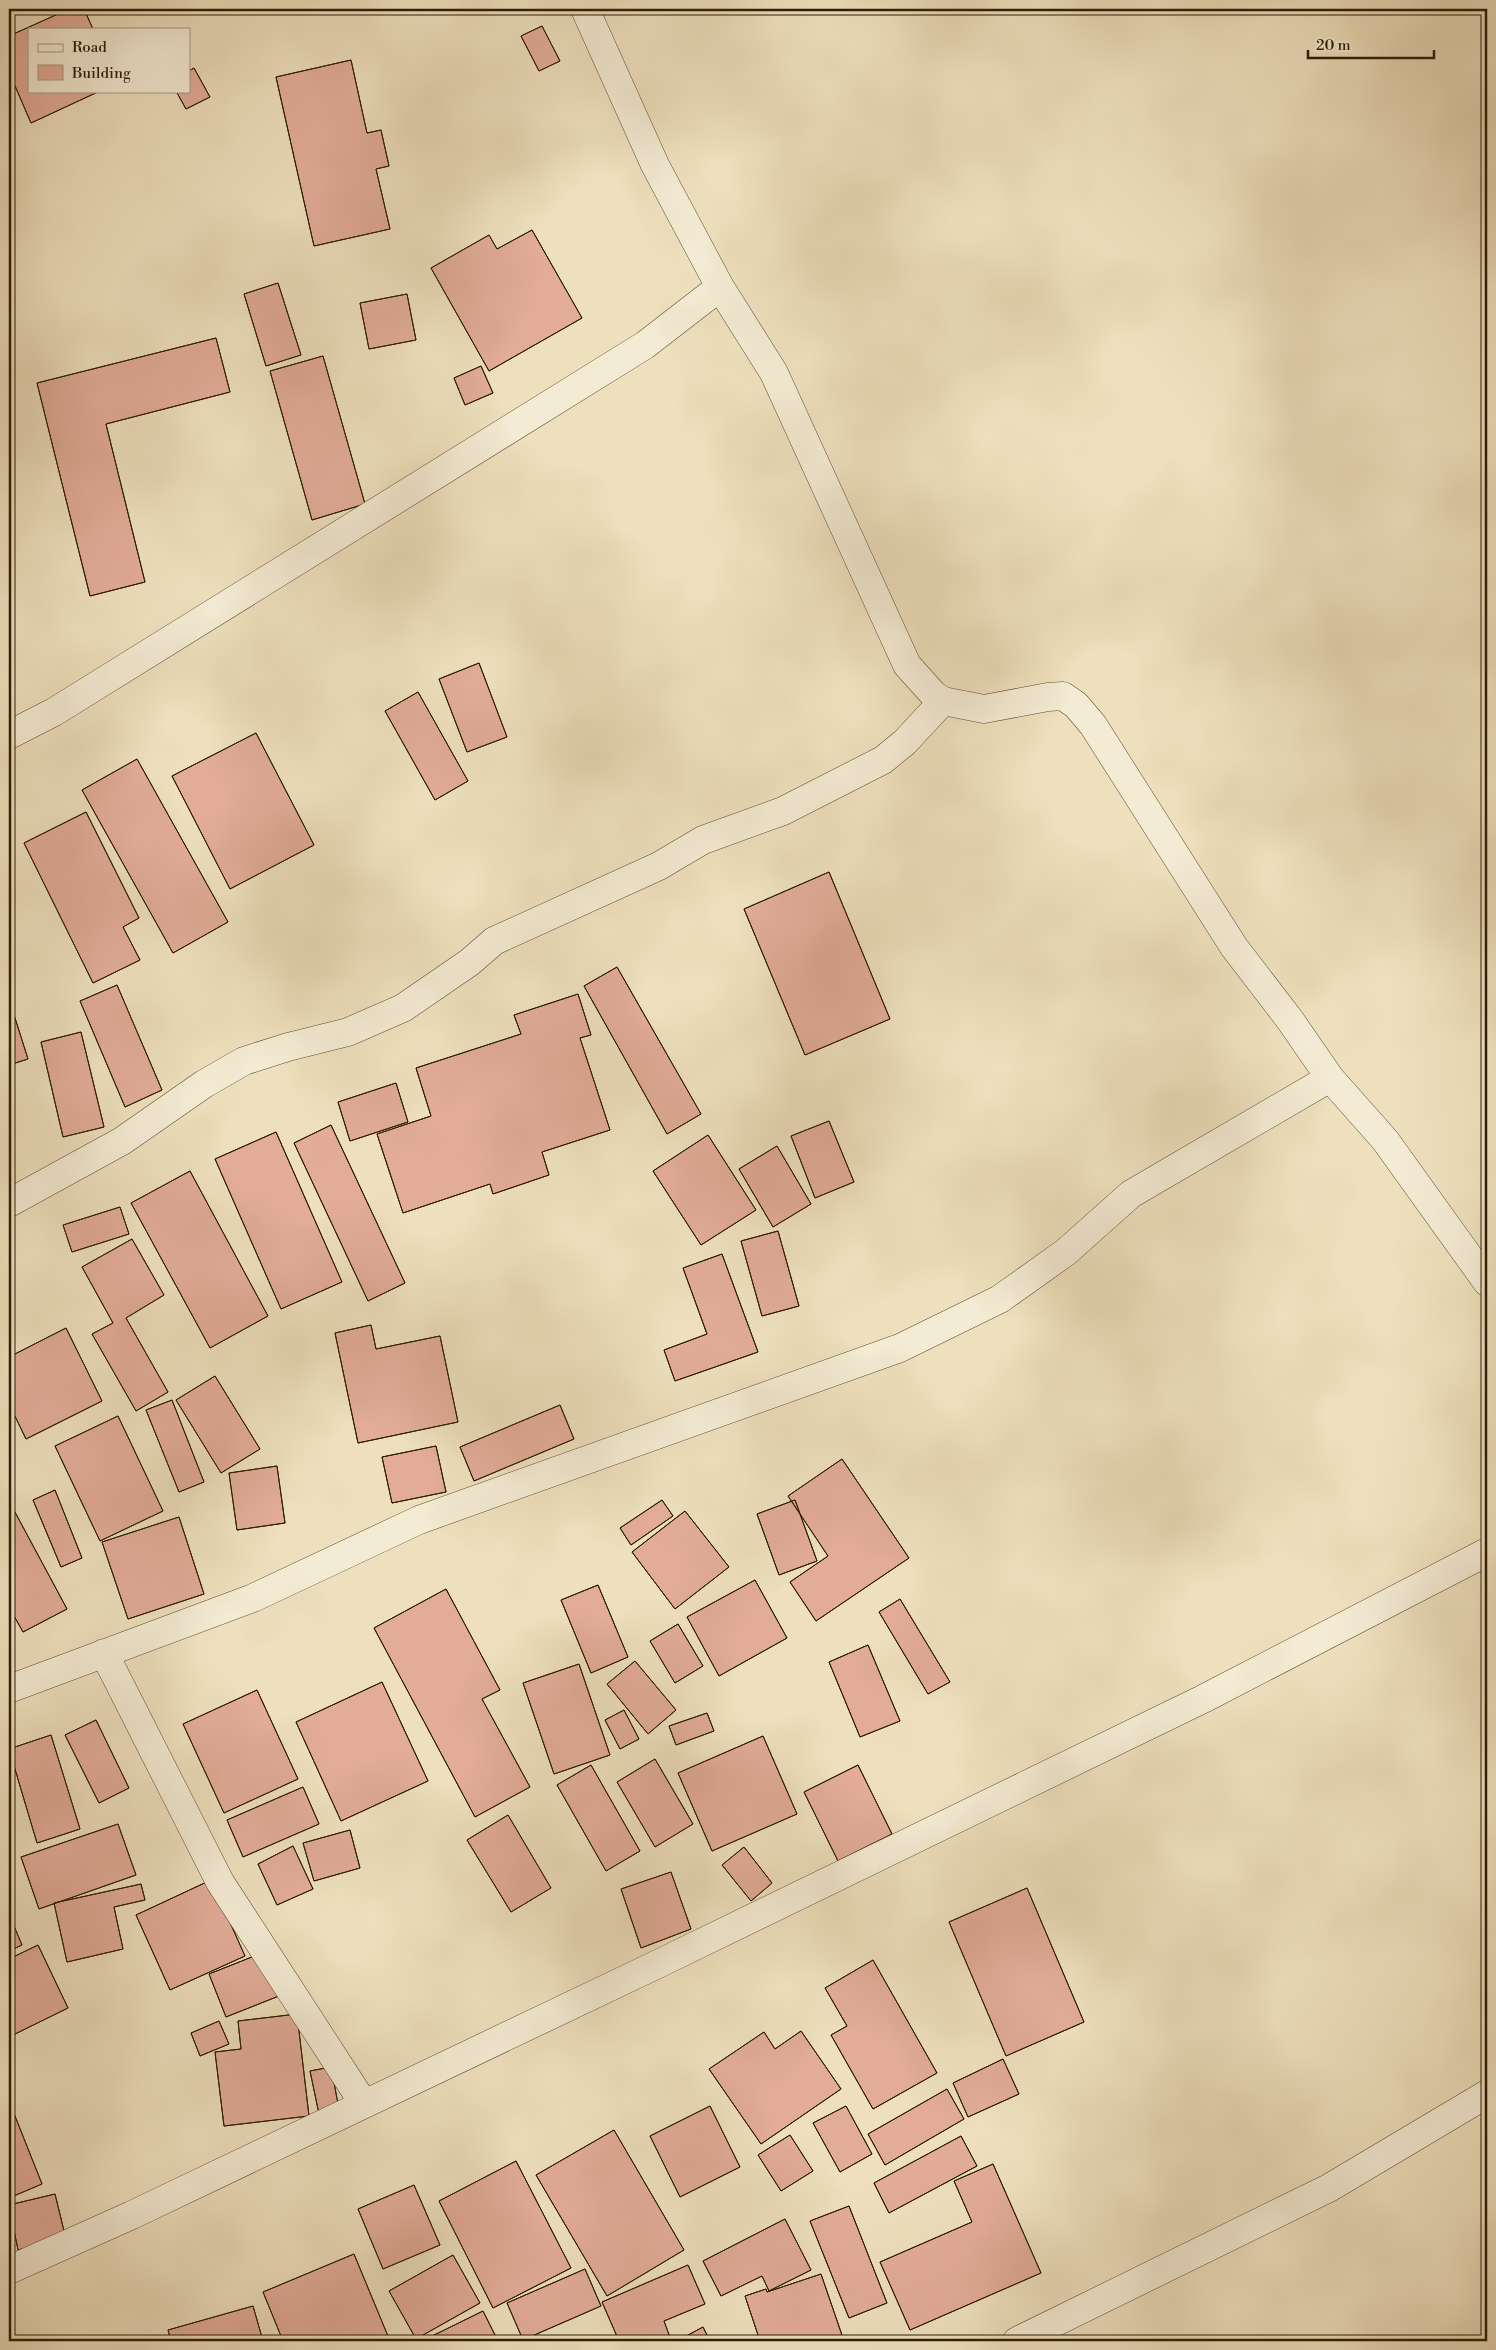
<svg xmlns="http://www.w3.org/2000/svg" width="1496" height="2350" font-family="'Libre Bodoni',serif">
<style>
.building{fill:#e2ac98;stroke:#2e1c06}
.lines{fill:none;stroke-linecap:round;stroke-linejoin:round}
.street-casing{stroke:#5e4d34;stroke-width:29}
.street{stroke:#f4ebd4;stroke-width:28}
</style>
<rect width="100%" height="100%" fill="#eee0bd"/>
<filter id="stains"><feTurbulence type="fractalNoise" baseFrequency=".004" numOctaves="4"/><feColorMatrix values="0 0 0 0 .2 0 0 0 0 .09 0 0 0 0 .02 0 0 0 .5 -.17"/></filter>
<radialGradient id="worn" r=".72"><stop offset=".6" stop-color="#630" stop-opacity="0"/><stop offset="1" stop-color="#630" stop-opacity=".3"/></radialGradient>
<path class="building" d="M69,9h15l9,20h-64v62h71l-69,32 -22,-51v-36z
M69,9h15l9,20h-64v62h71l-69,32 -22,-51v-36z
M542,26l18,35 -21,10 -18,-35z
M542,26l18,35 -21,10 -18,-35z
M351,60l16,73 14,-3 8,36 -13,3 14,60 -76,17 -38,-169z
M351,60l16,73 14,-3 8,36 -13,3 14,60 -76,17 -38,-169z
M194,68l16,29 -24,12 -10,-18h13v-20z
M194,68l16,29 -24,12 -10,-18h13v-20z
M532,230l50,88 -93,53 -58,-103 58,-33 8,14z
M532,230l50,88 -93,53 -58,-103 58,-33 8,14z
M278,283l23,72 -35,11 -22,-72z
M278,283l23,72 -35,11 -22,-72z
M407,294l9,46 -47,9 -9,-46z
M407,294l9,46 -47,9 -9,-46z
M216,338l14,54 -124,32 39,158 -55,14 -53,-213z
M216,338l14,54 -124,32 39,158 -55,14 -53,-213z
M323,356l42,148 -53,16 -42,-149z
M323,356l42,148 -53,16 -42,-149z
M481,366l12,27 -28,12 -11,-27z
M481,366l12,27 -28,12 -11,-27z
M479,663l28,74 -40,15 -28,-73z
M479,663l28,74 -40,15 -28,-73z
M418,692l50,89 -33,19 -50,-89z
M418,692l50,89 -33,19 -50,-89z
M256,733l58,112 -84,44 -58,-113z
M256,733l58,112 -84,44 -58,-113z
M137,759l91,163 -55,31 -91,-163z
M137,759l91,163 -55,31 -91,-163z
M86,812l53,106 -16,9 17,33 -47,23 -69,-140z
M86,812l53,106 -16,9 17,33 -47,23 -69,-140z
M829,872l61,147 -85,36 -61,-146z
M829,872l61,147 -85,36 -61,-146z
M617,967l84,147 -34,20 -83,-148z
M617,967l84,147 -34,20 -83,-148z
M117,985l45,105 -37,17 -45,-106z
M117,985l45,105 -37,17 -45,-106z
M578,994l13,41 -11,3 30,92 -68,22 7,23 -56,19 -3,-10 -87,29 -26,-79 54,-18 -15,-48 105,-34 -7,-19z
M578,994l13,41 -11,3 30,92 -68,22 7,23 -56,19 -3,-10 -87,29 -26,-79 54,-18 -15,-48 105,-34 -7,-19z
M9,999l19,60 -19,6z
M9,999l19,60 -19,6z
M81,1032l23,95 -41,10 -22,-95z
M81,1032l23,95 -41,10 -22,-95z
M396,1083l12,39 -58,19 -12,-39z
M396,1083l12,39 -58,19 -12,-39z
M829,1121l25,61 -39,16 -24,-62z
M829,1121l25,61 -39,16 -24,-62z
M331,1125l74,158 -37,18 -74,-158z
M331,1125l74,158 -37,18 -74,-158z
M276,1132l66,150 -61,27 -66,-150z
M276,1132l66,150 -61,27 -66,-150z
M708,1135l48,75 -55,35 -48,-74z
M708,1135l48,75 -55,35 -48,-74z
M777,1146l34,58 -38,23 -34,-58z
M777,1146l34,58 -38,23 -34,-58z
M190,1171l78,145 -58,32 -79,-145z
M190,1171l78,145 -58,32 -79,-145z
M120,1207l9,27 -57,18 -9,-27z
M120,1207l9,27 -57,18 -9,-27z
M778,1231l21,75 -37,10 -21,-75z
M778,1231l21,75 -37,10 -21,-75z
M132,1239l32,56 -38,23 42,74 -32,19 -44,-77 21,-11 -31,-56z
M132,1239l32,56 -38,23 42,74 -32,19 -44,-77 21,-11 -31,-56z
M722,1254l36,98 -83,29 -11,-31 43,-16 -24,-66z
M722,1254l36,98 -83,29 -11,-31 43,-16 -24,-66z
M371,1325l5,24 64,-13 18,86 -100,21 -23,-110z
M371,1325l5,24 64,-13 18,86 -100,21 -23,-110z
M66,1328l36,73 -76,38 -17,-35v-47z
M66,1328l36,73 -76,38 -17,-35v-47z
M215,1376l45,73 -39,24 -45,-73z
M215,1376l45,73 -39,24 -45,-73z
M172,1400l32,82 -25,10 -33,-82z
M172,1400l32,82 -25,10 -33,-82z
M560,1405l14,34 -100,42 -14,-34z
M560,1405l14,34 -100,42 -14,-34z
M118,1416l45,95 -63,30 -45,-95z
M118,1416l45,95 -63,30 -45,-95z
M436,1446l10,46 -54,11 -10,-46z
M436,1446l10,46 -54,11 -10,-46z
M842,1459l67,99 -93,63 -26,-39 38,-26 -40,-60z
M842,1459l67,99 -93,63 -26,-39 38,-26 -40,-60z
M277,1466l8,57 -48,7 -8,-57z
M277,1466l8,57 -48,7 -8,-57z
M55,1490l27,68 -21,9 -28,-67z
M55,1490l27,68 -21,9 -28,-67z
M662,1500l11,16 -42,29 -11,-17z
M662,1500l11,16 -42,29 -11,-17z
M795,1500l22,61 -38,14 -22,-61z
M795,1500l22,61 -38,14 -22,-61z
M9,1501l58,108 -44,23 -14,-25z
M9,1501l58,108 -44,23 -14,-25z
M685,1511l44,56 -54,42 -43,-57z
M685,1511l44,56 -54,42 -43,-57z
M179,1517l25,77 -76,25 -26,-77z
M179,1517l25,77 -76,25 -26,-77z
M755,1580l32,58 -68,38 -32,-59z
M755,1580l32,58 -68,38 -32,-59z
M598,1585l30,72 -37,16 -30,-73z
M598,1585l30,72 -37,16 -30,-73z
M446,1589l54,101 -18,9 48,88 -55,30 -101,-189z
M446,1589l54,101 -18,9 48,88 -55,30 -101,-189z
M900,1599l50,83 -22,12 -49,-82z
M900,1599l50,83 -22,12 -49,-82z
M678,1624l25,42 -28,17 -25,-42z
M678,1624l25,42 -28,17 -25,-42z
M868,1645l32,76 -40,16 -31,-75z
M868,1645l32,76 -40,16 -31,-75z
M635,1661l41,49 -28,24 -41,-50z
M635,1661l41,49 -28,24 -41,-50z
M579,1664l31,91 -56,19 -31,-91z
M579,1664l31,91 -56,19 -31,-91z
M382,1682l46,99 -87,40 -45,-99z
M382,1682l46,99 -87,40 -45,-99z
M257,1690l41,89 -74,34 -41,-89z
M257,1690l41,89 -74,34 -41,-89z
M624,1710l15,29 -19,10 -15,-29z
M624,1710l15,29 -19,10 -15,-29z
M707,1713l7,18 -38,14 -7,-19z
M707,1713l7,18 -38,14 -7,-19z
M96,1720l33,68 -30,15 -34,-68z
M96,1720l33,68 -30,15 -34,-68z
M51,1735l29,94 -43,14 -28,-94z
M51,1735l29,94 -43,14 -28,-94z
M763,1736l34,78 -85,37 -34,-78z
M763,1736l34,78 -85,37 -34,-78z
M655,1759l38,65 -38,23 -38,-65z
M655,1759l38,65 -38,23 -38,-65z
M591,1765l49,86 -34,20 -49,-86z
M591,1765l49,86 -34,20 -49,-86z
M858,1765l34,69 -54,27 -34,-69z
M858,1765l34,69 -54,27 -34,-69z
M303,1787l16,37 -76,33 -16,-37z
M303,1787l16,37 -76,33 -16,-37z
M508,1815l43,73 -40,24 -44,-72z
M508,1815l43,73 -40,24 -44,-72z
M118,1824l18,51 -97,34 -18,-52z
M118,1824l18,51 -97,34 -18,-52z
M350,1830l10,38 -46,13 -11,-38z
M350,1830l10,38 -46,13 -11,-38z
M293,1846l20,43 -36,16 -19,-41z
M293,1846l20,43 -36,16 -19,-41z
M744,1847l28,36 -21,18 -29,-36z
M744,1847l28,36 -21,18 -29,-36z
M671,1872l20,57 -50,19 -20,-59z
M671,1872l20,57 -50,19 -20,-59z
M211,1880l34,76 -75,34 -34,-75z
M211,1880l34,76 -75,34 -34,-75z
M141,1884l4,16 -31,7 9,42 -56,13 -13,-59z
M141,1884l4,16 -31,7 9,42 -56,13 -13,-59z
M1027,1888l57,134 -78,34 -57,-134z
M1027,1888l57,134 -78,34 -57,-134z
M9,1914l13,31 -13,6z
M9,1914l13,31 -13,6z
M38,1945l30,63 -59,29v-78z
M38,1945l30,63 -59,29v-78z
M267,1951l17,43 -58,23 -17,-43z
M267,1951l17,43 -58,23 -17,-43z
M873,1960l64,113 -64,36 -42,-74 16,-9 -22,-38z
M873,1960l64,113 -64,36 -42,-74 16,-9 -22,-38z
M297,2014l12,102 -85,10 -9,-74 26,-3 -3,-28z
M297,2014l12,102 -85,10 -9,-74 26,-3 -3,-28z
M219,2021l10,23 -29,12 -9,-23z
M219,2021l10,23 -29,12 -9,-23z
M801,2031l40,58 -80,55 -52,-75 55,-37 11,17z
M801,2031l40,58 -80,55 -52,-75 55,-37 11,17z
M1003,2059l16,35 -51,23 -15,-34z
M1003,2059l16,35 -51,23 -15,-34z
M331,2067l8,42 -20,5 -9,-43z
M331,2067l8,42 -20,5 -9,-43z
M947,2089l17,30 -79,46 -17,-31z
M947,2089l17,30 -79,46 -17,-31z
M11,2106l31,78 -33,14v-91z
M11,2106l31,78 -33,14v-91z
M710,2106l30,61 -60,30 -30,-61z
M710,2106l30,61 -60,30 -30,-61z
M846,2106l26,48 -32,18 -27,-49z
M846,2106l26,48 -32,18 -27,-49z
M614,2130l70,120 -77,46 -71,-121z
M614,2130l70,120 -77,46 -71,-121z
M790,2135l23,36 -32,20 -23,-36z
M790,2135l23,36 -32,20 -23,-36z
M961,2136l16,30 -88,47 -15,-30z
M961,2136l16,30 -88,47 -15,-30z
M516,2161l55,107 -78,40 -54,-107z
M516,2161l55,107 -78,40 -54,-107z
M993,2164l48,109 -131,57 -30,-68 92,-40 -18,-41z
M993,2164l48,109 -131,57 -30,-68 92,-40 -18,-41z
M414,2185l26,60 -57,24 -25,-60z
M414,2185l26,60 -57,24 -25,-60z
M55,2194l11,45 -48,11 -9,-45z
M55,2194l11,45 -48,11 -9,-45z
M849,2206l38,97 -38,15 -39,-97z
M849,2206l38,97 -38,15 -39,-97z
M785,2219l26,51 -42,21 -7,-15 -41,20 -18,-35z
M785,2219l26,51 -42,21 -7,-15 -41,20 -18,-35z
M354,2254l36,87h-107l-20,-49z
M354,2254l36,87h-107l-20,-49z
M453,2255l27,48 -64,36 -27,-48z
M453,2255l27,48 -64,36 -27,-48z
M688,2265l17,39 -41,17 7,19 -52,1 -17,-39z
M688,2265l17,39 -41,17 7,19 -52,1 -17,-39z
M585,2269l16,37 -78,34 -16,-37z
M585,2269l16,37 -78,34 -16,-37z
M821,2274l23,67h-84l-15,-45 21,-7 1,3z
M821,2274l23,67h-84l-15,-45 21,-7 1,3z
M253,2306l10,35h-92l-3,-11z
M253,2306l10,35h-92l-3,-11z
M483,2311l15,30h-76z
M483,2311l15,30h-76z
M703,2327l7,14h-33z
M703,2327l7,14h-33z"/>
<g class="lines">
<defs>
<path id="street" d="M585,9l70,156 65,122 54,86 133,292 27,30 9,6 41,8 64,-12 15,-1 13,9 17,20 141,222 56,73 40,58 55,62 102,142
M9,735l45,-23 591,-367 75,-58
M9,1203l113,-62 82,-57 40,-23 44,-14 60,-15 55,-24 67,-46 24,-21 165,-75 44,-26 80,-29 100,-51 22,-18 38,-41
M104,1653l116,229 144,222
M9,1689l244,-91 166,-78 481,-172 100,-49 66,-47 65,-58 199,-116
M9,2270l123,-55 528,-252 543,-264 284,-147
M1017,2341l312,-153 158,-94"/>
</defs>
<use href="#street" class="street-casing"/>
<use href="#street" class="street"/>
</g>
<rect width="1496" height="2350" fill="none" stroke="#eee0bd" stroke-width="30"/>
<rect x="10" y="10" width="1476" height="2330" fill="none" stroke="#2e1c06" stroke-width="2.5"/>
<rect x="15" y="15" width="1466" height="2320" fill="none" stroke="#2e1c06"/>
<rect x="28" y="28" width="162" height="65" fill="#f4ebd4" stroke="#a59882"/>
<rect x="38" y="44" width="25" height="8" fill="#f4ebd4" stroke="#a59882"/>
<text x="72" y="52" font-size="15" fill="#2e1c06">Road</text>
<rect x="38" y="65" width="25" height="15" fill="#e2ac98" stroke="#a59882"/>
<text x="72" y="78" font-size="15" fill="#2e1c06">Building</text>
<path d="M1308 50v8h126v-8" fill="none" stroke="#2e1c06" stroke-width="2.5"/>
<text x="1316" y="50" font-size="15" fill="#2e1c06" stroke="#f4ebd4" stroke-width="4" paint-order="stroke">20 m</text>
<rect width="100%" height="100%" filter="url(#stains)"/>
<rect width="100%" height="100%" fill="url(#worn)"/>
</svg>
